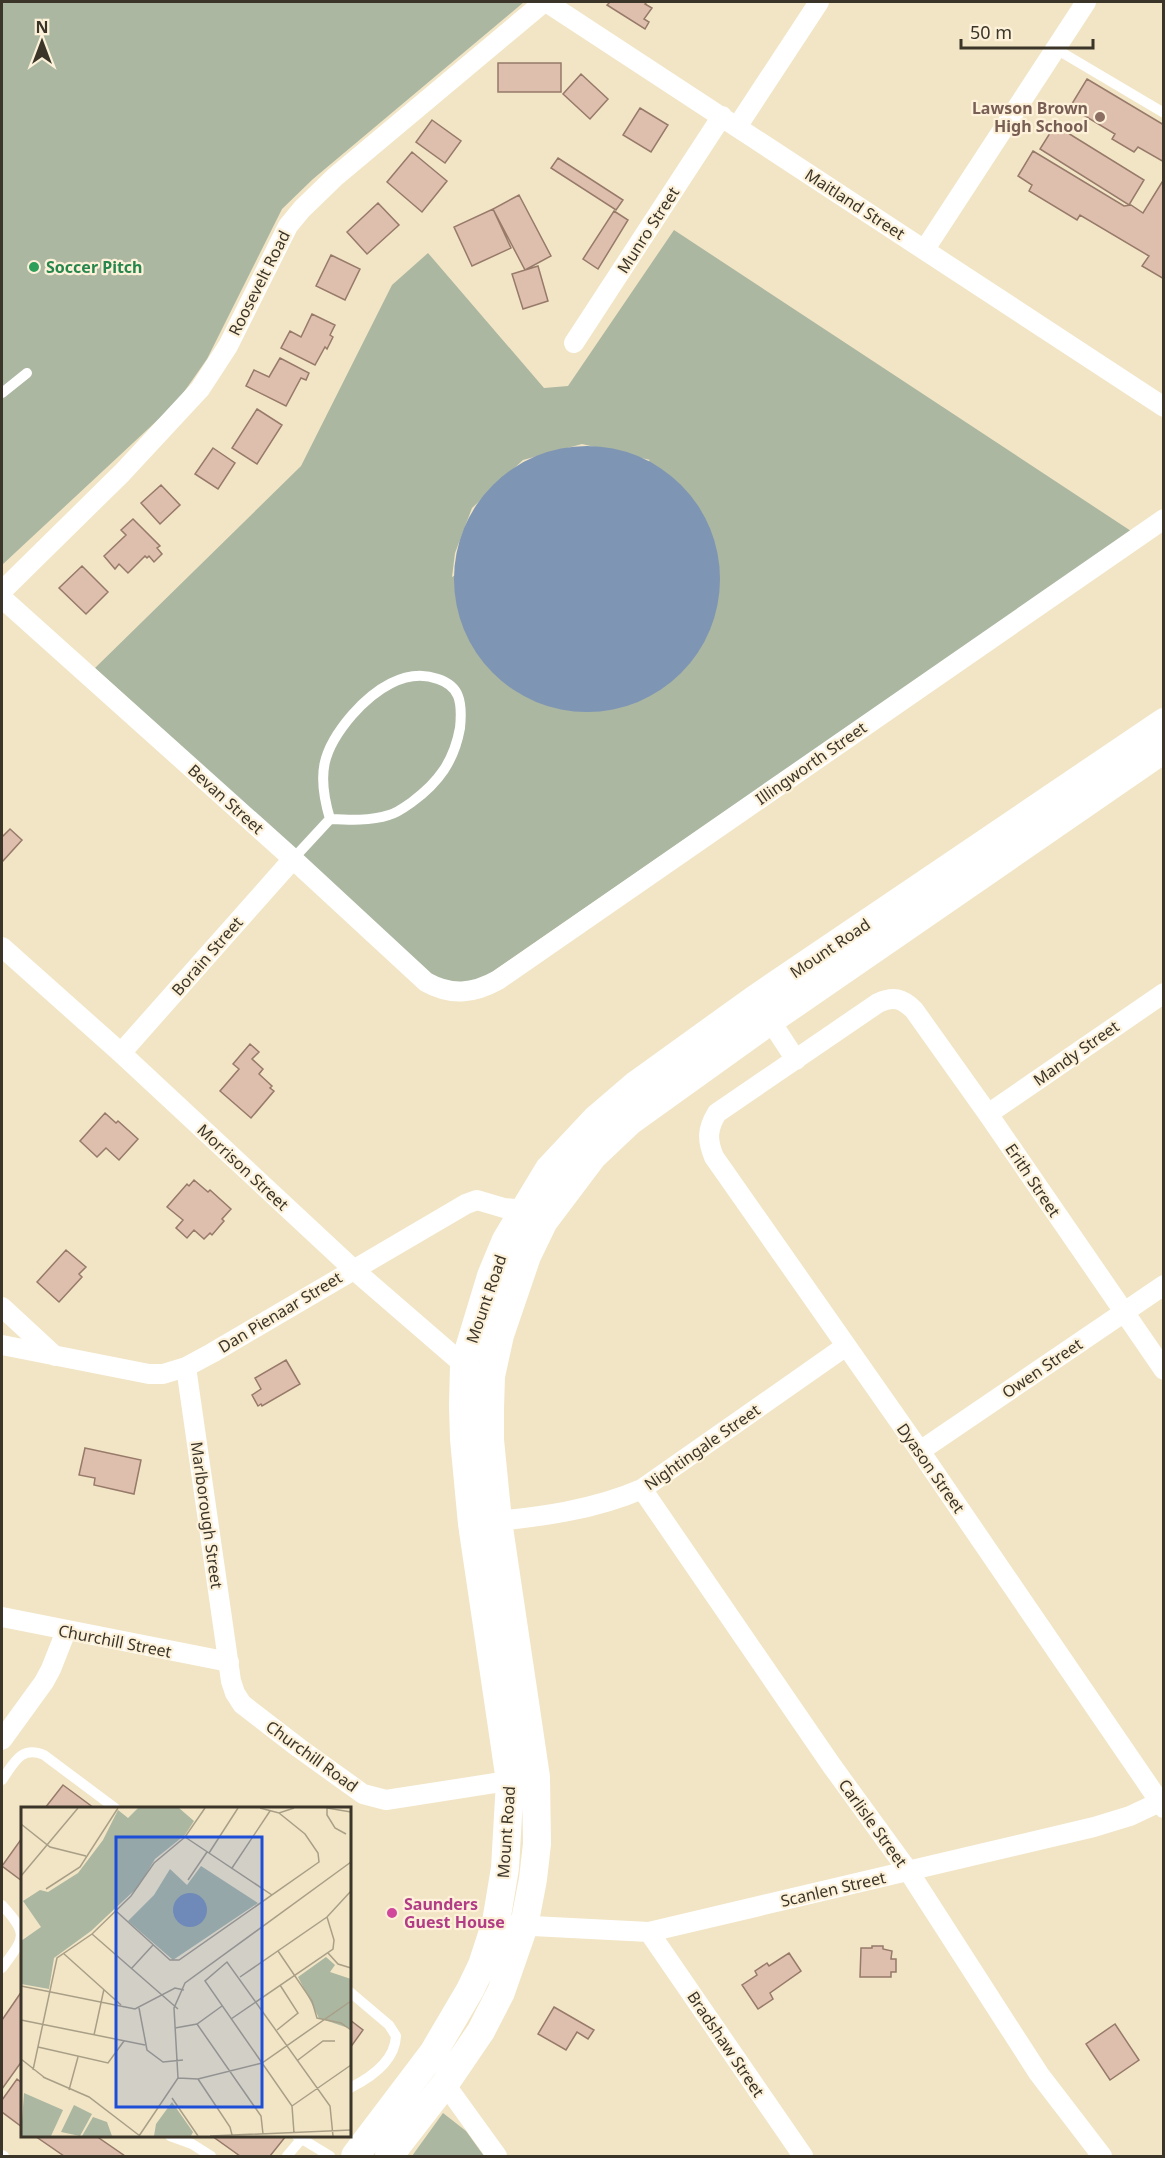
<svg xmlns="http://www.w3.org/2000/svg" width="1165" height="2158" font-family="'Noto Sans',sans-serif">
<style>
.green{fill:#abb7a1;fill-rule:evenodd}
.water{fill:#7e95b4}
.building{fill:#debead;stroke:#977a6a;stroke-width:1.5}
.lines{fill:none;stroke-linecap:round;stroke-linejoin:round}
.service{stroke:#fff;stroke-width:10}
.minor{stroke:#fff;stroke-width:20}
.secondary{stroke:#fff;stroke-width:28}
.education-dot{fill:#8d6e63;stroke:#fdf2d9;stroke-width:2}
.leisure-dot{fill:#2e9e5b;stroke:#fdf2d9;stroke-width:2}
.hotel-dot{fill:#d1479c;stroke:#fdf2d9;stroke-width:2}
.labels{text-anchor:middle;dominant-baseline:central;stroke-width:4.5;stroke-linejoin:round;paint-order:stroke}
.education-label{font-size:16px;font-weight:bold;fill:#785e54;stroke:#fdf2d9;text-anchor:end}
.street-label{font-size:16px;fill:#3b3529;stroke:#fdf2d9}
.leisure-label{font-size:16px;font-weight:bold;fill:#27864d;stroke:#fdf2d9;text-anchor:start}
.hotel-label{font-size:16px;font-weight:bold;fill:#b23c85;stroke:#fdf2d9;text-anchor:start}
.inset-road{fill:none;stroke:#a99f87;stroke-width:1.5}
.view{fill:#1d4ed8;fill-opacity:0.15;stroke:#1d4ed8;stroke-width:3}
.inset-edge{fill:none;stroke:#3b3529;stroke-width:3}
</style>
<rect width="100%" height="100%" fill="#f2e5c5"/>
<path class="green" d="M2,2h522l-211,177 -31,30 -75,150 -30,43 -175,163z
M674,230l457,301 -646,446 -19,7 -29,-5 -342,-311 206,-202 91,-181 36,-32 116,135 24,-2zM582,444l68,16 -198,117 3,-24 17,-45 51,-48z
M443,2113l23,18 18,25h-72z"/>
<path class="water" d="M454 579a133 133 0 1 1 266 0a133 133 0 1 1-266 0Z"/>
<path class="building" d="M610,2h37l-2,2 7,4 -8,11 5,3 -4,7 -38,-24z
M498,63h63v29h-63z
M581,74l27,25 -18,20 -27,-25z
M1087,79l77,46v37l-26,-15 -4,5 -22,-13 3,-5 -45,-27z
M640,108l28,17 -17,27 -28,-17z
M432,120l29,21 -16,22 -29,-21z
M1055,125l89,55 -15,25 -89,-56z
M1033,151l91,55 7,-1 12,8 21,-34v100l-22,-13 7,-10 -69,-41 -3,5 -48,-29 3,-6 -14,-9z
M412,152l35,29 -25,31 -35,-30z
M558,158l65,42 -7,10 -65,-42z
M519,195l32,61 -26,14 -32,-61z
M378,203l21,22 -32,29 -20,-22z
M493,209l18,39 -39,18 -18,-39z
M614,211l14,9 -30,49 -15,-10z
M331,255l29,14 -15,31 -29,-14z
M538,266l10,35 -25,8 -11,-35z
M312,314l23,11 -5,10 3,2 -6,12 -2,-2 -10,18 -34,-17 9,-17 11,6z
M280,358l29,15 -3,7 -5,-2 -15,28 -40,-20 8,-16 15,7z
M257,409l25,16 -25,39 -25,-16z
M213,448l22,15 -17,26 -23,-15z
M161,485l19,20 -20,19 -19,-21z
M133,519l27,27 -3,2 5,6 -8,8 -5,-6 -2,2 -2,-2 -17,17 -9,-9 -4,5 -11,-13 22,-21 -5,-5z
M82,566l26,26 -22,22 -27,-26z
M10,829l12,11 -20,22v-27l1,1z
M250,1044l9,8 -7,7 11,10 -4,5 13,12 -2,2 4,3 -23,27 -31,-27 19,-22 -6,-5z
M105,1113l11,10 2,-2 20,18 -19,21 -13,-12 -9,9 -17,-16z
M194,1180l14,12 2,-2 21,19 -9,10 2,2 -12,14 -2,-2 -6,6 -10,-9 -7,8 -11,-10 7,-8 -16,-13 20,-23 2,2z
M66,1250l20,17 -7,7 3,3 -23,25 -22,-20z
M286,1360l14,24 -38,22 -1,-2 -3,2 -6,-11 9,-6 -6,-11z
M85,1448l56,12 -7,34 -40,-9 1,-7 -16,-3z
M63,1785l31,23h-49z
M22,1838v43l-20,-15z
M872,1946h11v3l9,2 -1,8h5v13h-5v5h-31l1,-29h11z
M789,1953l12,18 -31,22 3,6 -15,10 -16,-24 15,-10 -2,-4 12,-8 2,3z
M22,1991v70l-20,28v-69z
M554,2007l40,23 -6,9 -11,-7 -11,18 -28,-16z
M350,2020l13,10 -13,18z
M1115,2024l24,36 -29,20 -24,-36z
M17,2079l5,4v44l-20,-15v-12z
M35,2136h61l29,20h-61z
M212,2136h74l-16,20h-30z"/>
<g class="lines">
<path class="service" d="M1056,49l108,64
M2,393l25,-20
M293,859l37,-40c20,1 40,2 59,-4 8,-2 16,-8 23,-13 27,-20 42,-41 48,-74 1,-10 2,-22 -2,-32 -3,-8 -11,-14 -20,-17 -33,-12 -65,12 -86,36 -31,36 -35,60 -22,104
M2,1780c12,-17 19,-35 42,-25l71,53
M2,1905c27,30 23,32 0,63
M350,1992l39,33 7,11c-1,26 -26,42 -46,52
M170,2136l22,8 19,12
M297,2136l33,20
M2,2155l2,1
M287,2156l17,-20"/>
<path class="minor" d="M546,2l618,405
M737,127l82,-125
M925,249l161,-247
M574,343l148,-227
M2,591l120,-118 78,-84 28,-43 60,-120 14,-17 33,-32 209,-175
M2,598l291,261 133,123c25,14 47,12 72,-2l666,-461
M2,947l119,106 232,216 111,96 9,4
M764,1011l32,49
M121,1053l172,-194
M988,1114l176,-121
M2,1307l53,49
M2,1345l147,29h14l23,-7 26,-14 254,-149 11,-4 27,8 20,2 9,5
M186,1367l45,314 4,12 7,11 57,44 64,46 23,6 135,-21
M1164,1370l-176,-256 -74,-104c-12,-12 -21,-14 -36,-7l-161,110c-10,16 -10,27 -3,44l206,294 244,357
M920,1451l244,-166
M642,1489l190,277 77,106 130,202 63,82
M487,1522c53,-5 107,-12 155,-33l204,-143
M2,1617l227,45
M2,1740l42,-58 7,-13 15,-38
M513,1925l136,7 445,-105 36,-11 34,-16
M649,1932l154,224
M445,2084l52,72"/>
<path class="secondary" d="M355,2156l78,-103 37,-63 12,-25 14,-43 9,-54 5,-87 -38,-257 -8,-85 -1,-34 1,-40 27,-89 15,-36 43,-71 46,-49 42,-36 118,-85 409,-277
M389,2156l56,-72 36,-53 20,-39 23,-66 9,-47 4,-35 -1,-67 -38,-256 -8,-81v-31l1,-33 9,-41 27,-79 17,-35 49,-65 36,-34 142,-102 393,-271"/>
</g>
<circle class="education-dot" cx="1100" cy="117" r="6"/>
<circle class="leisure-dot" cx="34" cy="267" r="6"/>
<circle class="hotel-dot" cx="392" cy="1913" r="6"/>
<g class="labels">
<g class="education-label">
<text x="1088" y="108">Lawson Brown<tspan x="1088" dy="18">High School</tspan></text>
</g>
<g class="street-label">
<text transform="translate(855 204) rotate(33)">Maitland Street</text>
<text transform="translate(648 230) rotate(-57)">Munro Street</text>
<text transform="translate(259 283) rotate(-63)">Roosevelt Road</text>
<text transform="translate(811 763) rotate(-35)">Illingworth Street</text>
<text transform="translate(226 799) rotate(42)">Bevan Street</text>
<text transform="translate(830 948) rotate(-34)">Mount Road</text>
<text transform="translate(207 956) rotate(-49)">Borain Street</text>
<text transform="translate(1076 1053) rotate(-35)">Mandy Street</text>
<text transform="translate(243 1167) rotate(43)">Morrison Street</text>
<text transform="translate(1033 1180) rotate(56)">Erith Street</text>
<text transform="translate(486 1299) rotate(-71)">Mount Road</text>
<text transform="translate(280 1312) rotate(-31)">Dan Pienaar Street</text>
<text transform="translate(1042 1368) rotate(-34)">Owen Street</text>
<text transform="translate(702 1447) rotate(-35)">Nightingale Street</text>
<text transform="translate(931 1468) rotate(55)">Dyason Street</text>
<text transform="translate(207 1515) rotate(82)">Marlborough Street</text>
<text transform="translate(115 1641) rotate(11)">Churchill Street</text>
<text transform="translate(312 1756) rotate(36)">Churchill Road</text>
<text transform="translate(873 1823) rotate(54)">Carlisle Street</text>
<text transform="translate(506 1832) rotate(-86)">Mount Road</text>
<text transform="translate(833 1889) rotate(-13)">Scanlen Street</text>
<text transform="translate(726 2044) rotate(56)">Bradshaw Street</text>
</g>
<g class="leisure-label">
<text x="46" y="267">Soccer Pitch</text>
</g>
<g class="hotel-label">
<text x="404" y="1904">Saunders<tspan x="404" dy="18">Guest House</tspan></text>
</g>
</g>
<g transform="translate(21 1807)">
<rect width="330" height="330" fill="#f2e5c5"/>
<path d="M117,1h41l15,13 -9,14 -30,24 -17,28 -47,44 -37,27 -5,31 -28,-5v-43l20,-14 -18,-26 17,-11 8,2 30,-19 25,-33 15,-30 10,8zM180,59l57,37 -85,57 -45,-39 26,-26 16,-26 17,16zM305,150l9,8 -5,7 21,7v50l-32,-11 -21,-41zM3,286l39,17 -12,26h-30zM151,295l21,30 -2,4h-37l2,-12zM53,298l18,9 -12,22 -19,-4zM72,310l14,5 5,14h-30z" fill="#abb7a1"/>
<path d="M152 103a17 17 0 1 1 34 0a17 17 0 1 1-34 0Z" fill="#7e95b4"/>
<path class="inset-road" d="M239,1l19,5 15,-5M306,1v7l8,13 11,6M306,1l24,4M0,17l29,23 36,9M164,30l87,58M188,46l29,-45M211,61l38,-57M0,69l57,-68M167,73l19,-28M25,82l34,-22 38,-59M95,104l54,49h9l140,-98 -1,-9 -13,-19 -26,-21M71,127l86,75M257,144l34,50 5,17 24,5 10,7M42,146l58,52M307,146l10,11 13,4M110,162l22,-24M219,170l87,-60 24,-26M0,179l114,23 40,-21 9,2M118,201l8,42 16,12 20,-2M210,212l102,-70 1,-9 -7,-23M0,213l124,25M176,217l64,92 2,18M154,221l22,-4 25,-18M256,223l21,-17 -18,-28M73,228l10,-46M17,240l70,16 16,-22M0,252l24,19M277,253l25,-19h12M12,263l24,-112 35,-24 39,-38 23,-33 31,-26 20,-29M22,270l46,20 51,39M157,271l20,1 64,-16 89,-62M177,272l32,48 2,8M48,283l9,-33M151,291l26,38M271,299l59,-41M273,326l-2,-27 -87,-125 22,-19 103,144 3,30M118,329l39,-58 -4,-70 11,-25 166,-121M189,329l141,-6"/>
<path class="view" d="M95,30h146v270h-146z"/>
<rect width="330" height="330" class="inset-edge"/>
</g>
<rect width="1165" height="2158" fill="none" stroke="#3b3529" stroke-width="6"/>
<g transform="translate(42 42)" stroke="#fdf2d9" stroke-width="4.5" paint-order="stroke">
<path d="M0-4.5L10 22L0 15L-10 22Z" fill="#3b3529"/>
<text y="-9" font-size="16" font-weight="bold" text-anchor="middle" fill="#3b3529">N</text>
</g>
<path d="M961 39v9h132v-9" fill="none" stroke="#3b3529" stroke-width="3"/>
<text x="970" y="39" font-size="18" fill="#3b3529" stroke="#fdf2d9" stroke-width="4.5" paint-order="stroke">50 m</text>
</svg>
